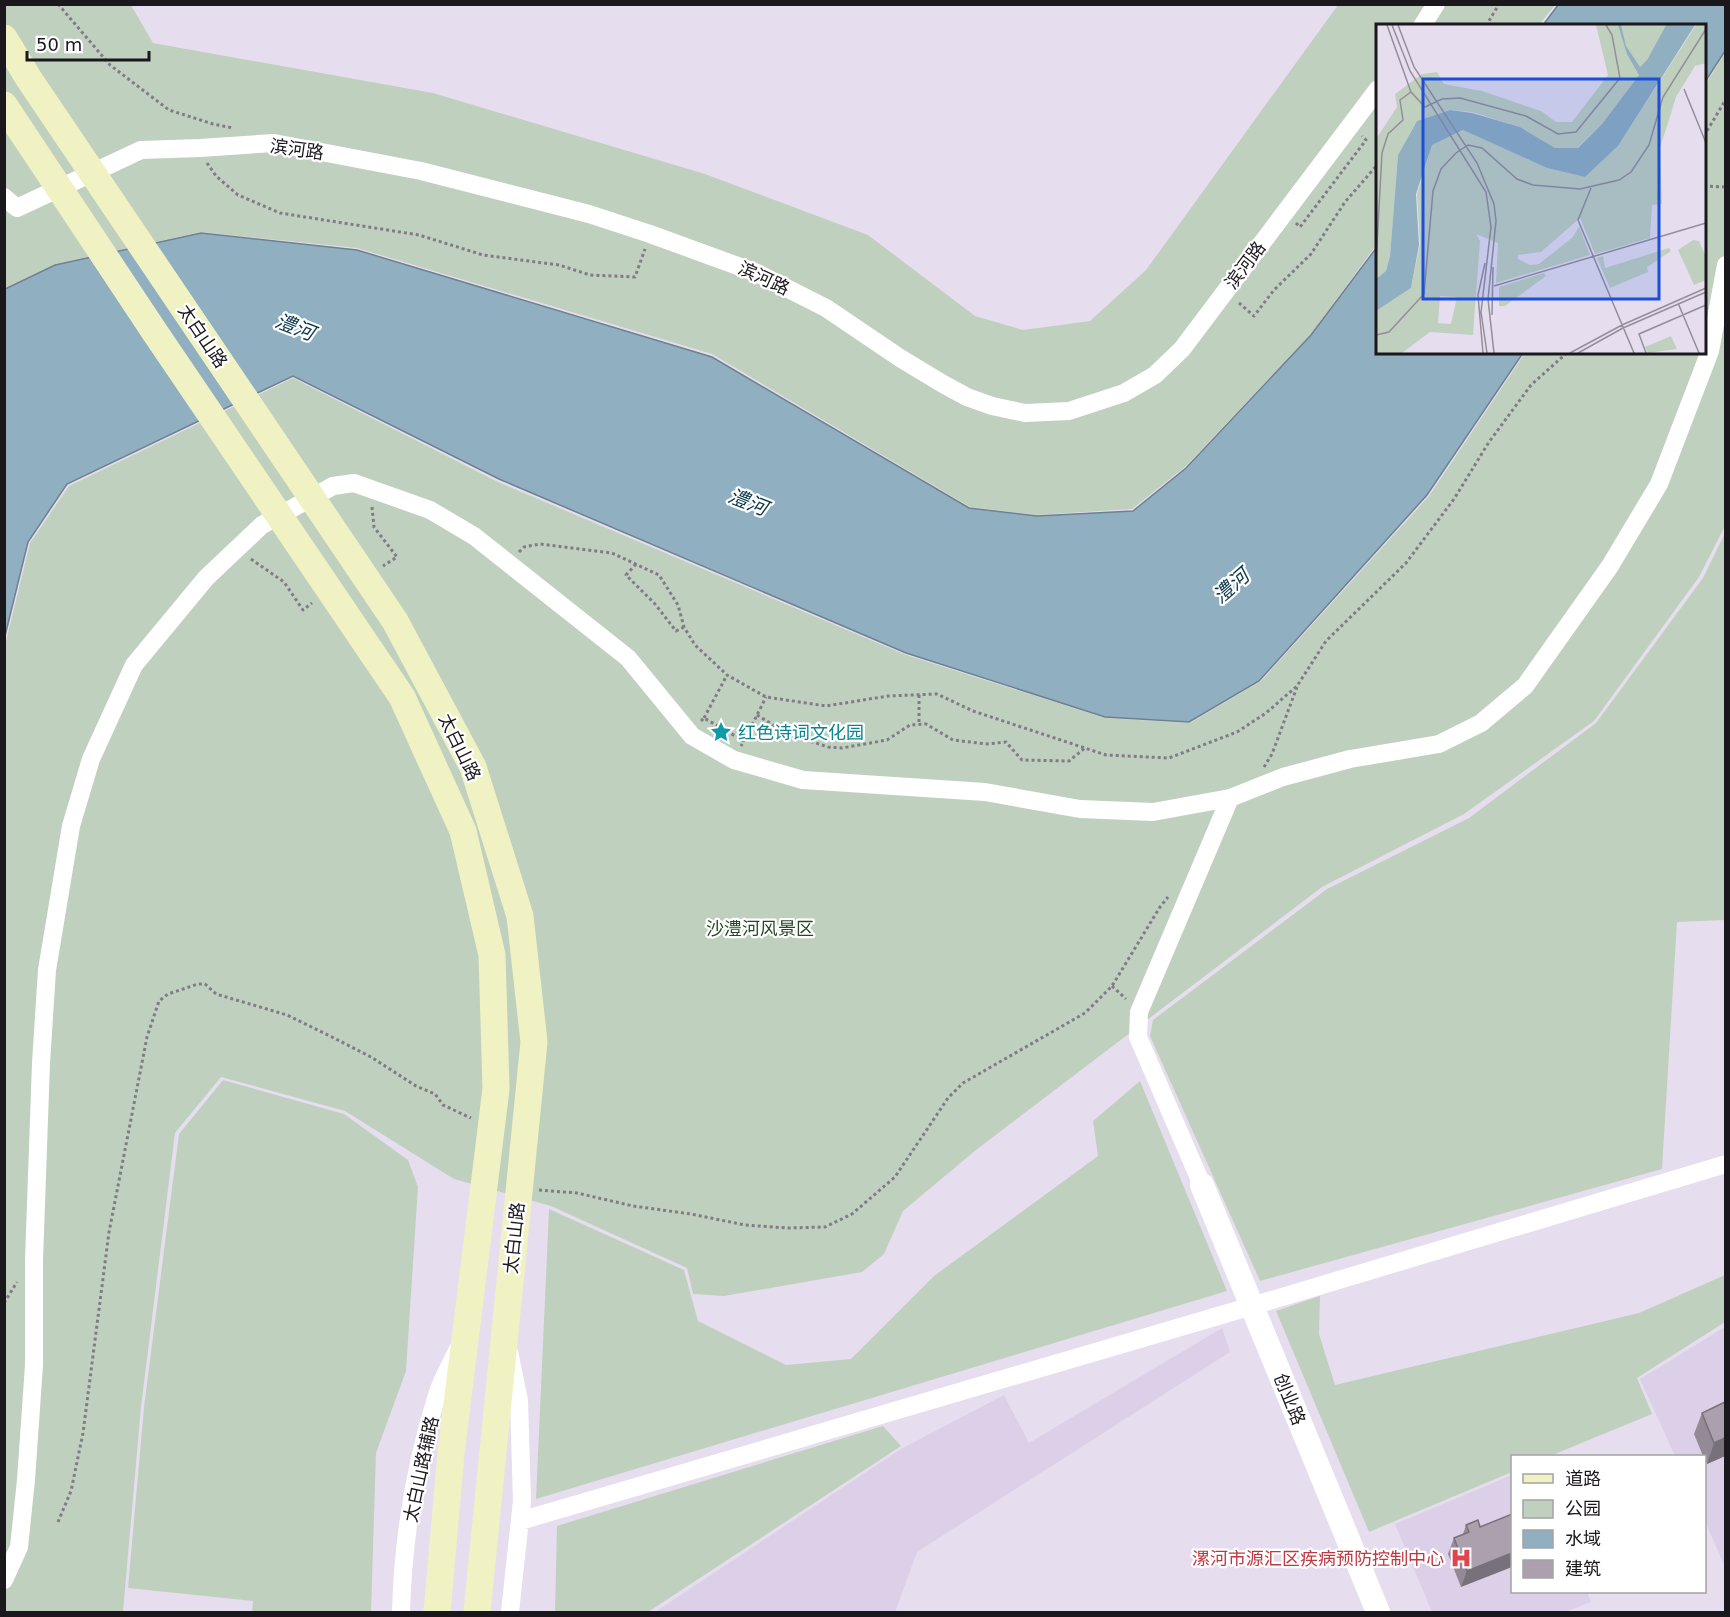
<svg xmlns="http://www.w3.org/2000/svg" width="1730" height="1617" font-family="'DejaVu Sans','Noto Sans SC',sans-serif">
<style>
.built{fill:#dbd0e7}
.green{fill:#c0d0be}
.water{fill:#90afc0;stroke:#6d818f;stroke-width:1.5}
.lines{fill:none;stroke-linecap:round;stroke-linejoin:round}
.path{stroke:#817b87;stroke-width:3;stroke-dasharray:3 3;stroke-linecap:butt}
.minor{stroke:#fff;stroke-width:18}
.tertiary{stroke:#fff;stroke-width:24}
.secondary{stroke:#f0f2c4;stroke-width:27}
.wall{fill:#948a96}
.shaded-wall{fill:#78707a}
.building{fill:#aca0af;stroke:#78707a;stroke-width:1.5}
.labels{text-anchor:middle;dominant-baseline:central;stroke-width:4.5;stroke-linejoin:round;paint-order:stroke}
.street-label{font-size:18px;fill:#1a171d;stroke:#fff}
.culture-label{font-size:18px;fill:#0d838f;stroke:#fff;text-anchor:start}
.park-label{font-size:18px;fill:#264824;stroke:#fff}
.health-label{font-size:18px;fill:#be3a42;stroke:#fff;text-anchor:end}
.water-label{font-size:20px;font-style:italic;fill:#0c384c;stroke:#fff}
.inset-road{fill:none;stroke:#948e9b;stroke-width:1.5}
.view{fill:#1d4ed8;fill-opacity:0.15;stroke:#1d4ed8;stroke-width:3}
.inset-edge{fill:none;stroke:#1a171d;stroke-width:3}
</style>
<rect width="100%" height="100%" fill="#e6deef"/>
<path class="built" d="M1725,1327v240l-20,-46 -1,-65h-29l-35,-77z
M1222,1328l8,24 -313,200 -22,60h-240l246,-163 103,-54 25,48z
M1512,1475v117h75l4,10 -26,10h-133l-37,-88z"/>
<path class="green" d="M5,5h126l22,38 280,50 272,81 163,61 107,81 48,14 67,-9 56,-51 192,-265h217l-16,20 -161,1 -1,218 -66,90 -125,132 -54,43 -95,6 -67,-8 -258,-153 -355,-106 -156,-16 -146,32 -50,24z
M1725,53v473l-26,51 -105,144 -130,93 -142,73 -346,263 -73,61 -19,43 -22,18 -138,24 -31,-2 -6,-26 -136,-62 -97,-27 -109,-68 -124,-34 -46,56 -34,274 -18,205h-118v-967l25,-102 39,-57 224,-108 205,104 408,173 199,63 85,5 71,-42 168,-185 96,-143 179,-1 1,-267z
M1725,533v387l-48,2 -15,247 -402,112 -110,-245 3,-16 174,-131 142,-71 127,-95 107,-145z
M223,1080l121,34 64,46 10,27 -12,184 -30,82 -5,159h-119l1,-11 -125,-13 16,-181 35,-273z
M1140,1081l87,210 -691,208 13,-290 135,61 14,51 88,44 65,-6 83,-83 164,-120 -5,-35z
M1725,1275v47l-88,56 15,36 -102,42h-38v16l-143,60 -93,-221 44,-15 -1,38 16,51 304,-72z
M883,1426l18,20 -253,166h-93l2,-86z"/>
<path class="water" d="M1558,5h167v46l-20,31 -1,-56 -161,-1z
M201,233l156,17 355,107 257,151 68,8 96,-5 53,-43 125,-133 66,-88 1,105 145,1 -96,142 -168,186 -70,41 -84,-5 -199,-64 -407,-174 -206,-103 -226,108 -39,58 -23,94v-347l50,-24z"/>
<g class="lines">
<path class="path" d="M58,4l52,61 59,45 44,14 20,4
M1486,26l13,-22
M1704,136l22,-37
M207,163l9,13 22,19 42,18 139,22 64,20 76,10 31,10 45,2 10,-28
M1704,186l22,1
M1296,223l4,4 66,-87 -4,-4
M1239,303l15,13 20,-26 37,-36 34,-52 33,-38
M372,507l2,20 23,30 -14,9
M519,552l5,-5 16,-3 72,9 47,22 19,30 6,22 11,18 32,30 39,22 60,9 62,-10 49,-2 36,17 133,44 63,3 68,-26 29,-19 31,-27 29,-45 80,-78 48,-64 35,-57 42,-57 37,-33
M251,559l33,23 19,28 9,-7
M636,564l-10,11 29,29 21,27 8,-4
M919,695v30
M757,715l31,19 40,13 14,1 45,-8 23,-15 16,-1 27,16 34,4 19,-2 16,18 47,1 16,-13
M704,718l23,-43
M701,721l3,-3 40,23 -3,5
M744,741l22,-44
M1264,767l8,-13 25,-67
M1112,986l14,13
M539,1190l38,3 56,13 58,8 54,11 42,3 38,-1 27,-13 43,-37 53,-79 15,-15 122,-70 27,-27 48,-79 8,-10
M4,1303l13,-21
M58,1522l13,-31 12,-58 26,-201 38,-195 12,-36 9,-7 30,-10h7l11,10 71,21 45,22 39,20 45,29 19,8 8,11 28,13"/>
<path class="minor" d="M1422,26l14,-22
M4,197l13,11 124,-58 59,-2 74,-5 147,28 168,43 61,20 107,39 69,35 74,50 43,26 24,13 25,9 33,7 44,-2 55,-18 31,-18 27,-26 196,-260
M1202,1185l-64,-148 1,-25 91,-214
M509,1352l10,48 3,101 -12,111
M520,1521l732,-215 474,-142
M4,1580l15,-33 7,-67 8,-115v-105l7,-197 6,-93 24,-144 20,-67 43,-94 72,-87 56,-53 71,-39 21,-3 76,27 44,26 154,122 64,78 42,24 69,20 182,12 95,17 73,3 77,-14 53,-21 67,-18 89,-15 42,-21 44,-37 85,-120 49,-82 51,-133 16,-86
M401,1612c2,-73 14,-147 36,-217 5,-16 14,-31 21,-46"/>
<path class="tertiary" d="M1202,1185l176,427"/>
<path class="secondary" d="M4,38l25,41 366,542 78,146 47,149 14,126 -57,570
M4,105l150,226 248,366 61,134 29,124 4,134 -45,364 -14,159"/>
</g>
<path class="wall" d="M1725,1402v54l-18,8 -3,-8h-1l-9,-22 8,-21z
M1512,1514l-51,73 -13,-33 6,-16 9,-4 3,-9 14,2z"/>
<path class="shaded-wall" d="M1725,1438v18l-18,8 7,-21z
M1512,1553v14l-51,20 6,-16z"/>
<path class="building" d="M1725,1402v36l-11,5 -12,-30z
M1512,1514v39l-45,18 -13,-33 15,-6 -3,-7 12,-5 2,7z"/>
<defs>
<symbol id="sight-bare" viewBox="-9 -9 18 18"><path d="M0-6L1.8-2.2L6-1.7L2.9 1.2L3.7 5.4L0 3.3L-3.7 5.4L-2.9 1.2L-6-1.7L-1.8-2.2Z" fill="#0f9aa8" stroke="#fff" stroke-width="2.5" paint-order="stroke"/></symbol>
<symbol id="hospital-bare" viewBox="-9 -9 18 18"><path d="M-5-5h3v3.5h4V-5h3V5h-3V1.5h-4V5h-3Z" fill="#e0444e" stroke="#fff" stroke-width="2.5" paint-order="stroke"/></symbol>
</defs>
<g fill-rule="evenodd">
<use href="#sight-bare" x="706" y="717" width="30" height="30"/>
<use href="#hospital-bare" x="1446" y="1543" width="30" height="30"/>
</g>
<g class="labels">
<g class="street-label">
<text transform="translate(297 149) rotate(8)">滨河路</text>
<text transform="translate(1245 265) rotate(-53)">滨河路</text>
<text transform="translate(764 278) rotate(25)">滨河路</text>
<text transform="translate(203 336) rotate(56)">太白山路</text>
<text transform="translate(460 747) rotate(64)">太白山路</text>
<text transform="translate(514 1238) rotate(-84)">太白山路</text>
<text transform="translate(1290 1399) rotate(68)">创业路</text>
<text transform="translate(421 1469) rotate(-78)">太白山路辅路</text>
</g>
<g class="culture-label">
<text x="738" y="732">红色诗词文化园</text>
</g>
<g class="park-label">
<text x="760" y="928">沙澧河风景区</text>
</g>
<g class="health-label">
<text x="1444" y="1558">漯河市源汇区疾病预防控制中心</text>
</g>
<g class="water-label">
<text transform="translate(295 327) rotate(21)">澧河</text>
<text transform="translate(748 502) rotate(21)">澧河</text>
<text transform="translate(1231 586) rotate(-41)">澧河</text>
</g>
</g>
<g transform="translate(1376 24)">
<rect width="330" height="330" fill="#e6deef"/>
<path d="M220,1h70l-27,50 -37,49 -25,24h-22l-35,-21 -48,-15 -22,-2 -33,11 -19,34 -8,101 -4,15 -10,8v-140l21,-32 -2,-13 27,-20 15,-2 7,12 38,7 59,20 15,11h16l36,-47zM320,1h10v38l-11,3 -19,31 -7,23 -9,27 2,57 -10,1 -2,33 -55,16 -15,-36 -39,34 -23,3v4l12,6 9,-1 34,-27 6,-11 11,29 -94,28 2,-40 -22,-9 4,7 -7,94 -43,-3 -28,21h-26v-42l35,-23 9,-44 -3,-50 15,-49 31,-15 84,38 38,9 33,-31zM64,272l17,1 -6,27 -13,-1zM317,216l6,1 7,16v23l-12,5 -16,-35zM293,224l2,3 -24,16 1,5 -38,16 -13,-30 6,-2 2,12zM168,249l2,3 -41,30h-6v-19zM295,312l6,13 -29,4 -3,-6z" fill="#c0d0be" fill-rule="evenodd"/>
<path d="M242,1h3l5,21 14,21 7,-7 19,-35h29l-77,121 -33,31 -38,-9 -84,-38 -31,15 -16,49 3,51 -8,43 -35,23v-32l10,-8 4,-15 8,-101 19,-34 33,-11 22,3 48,14 35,21h23l24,-24 37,-49 -12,-21z" fill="#90afc0"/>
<path class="inset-road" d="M11,1l24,67M16,1l18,46 76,121 5,35 -10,85 6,41M22,1l16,42 63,96 17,41 2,17 -8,78 6,54M308,65l22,54M215,164l-13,32 56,133M0,239l6,-110 6,-19 15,-14 -3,-20 11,-8 14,15 17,-8 18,-1 66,18 32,18 18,-2 44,-54 -8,-43 -6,-10M118,262l212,-63M302,279l21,50M116,291l1,-48M0,311l13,-3 35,-38 9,-103 8,-22 15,-16 12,-8 14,3 35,31 16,6 47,4 39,-9 12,-8 18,-27 14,-48 43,-68M107,329l-5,-58 7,-32M194,329l52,-28 84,-37M202,329l45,-25 83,-36M270,329l-7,-19 67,-29"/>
<path class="view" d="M47,55h236v220h-236z"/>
<rect width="330" height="330" class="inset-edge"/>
</g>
<rect width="1730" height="1617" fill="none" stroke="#1a171d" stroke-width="12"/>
<rect x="1511" y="1455" width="195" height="138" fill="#ffffff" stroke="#a3a2a5" stroke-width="1.5"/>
<rect x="1523" y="1474" width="30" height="9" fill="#f0f2c4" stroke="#a3a2a5" stroke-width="1.5"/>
<text x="1565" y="1485" font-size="18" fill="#1a171d">道路</text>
<rect x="1523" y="1500" width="30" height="18" fill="#c0d0be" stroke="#a3a2a5" stroke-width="1.5"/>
<text x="1565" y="1515" font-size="18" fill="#1a171d">公园</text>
<rect x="1523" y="1530" width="30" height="18" fill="#90afc0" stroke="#a3a2a5" stroke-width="1.5"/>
<text x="1565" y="1545" font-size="18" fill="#1a171d">水域</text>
<rect x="1523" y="1560" width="30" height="18" fill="#aca0af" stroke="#a3a2a5" stroke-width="1.5"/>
<text x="1565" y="1575" font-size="18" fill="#1a171d">建筑</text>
<path d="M27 51v9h122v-9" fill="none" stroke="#1a171d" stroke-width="3"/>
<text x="36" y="51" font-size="18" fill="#1a171d" stroke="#ffffff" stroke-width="4.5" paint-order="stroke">50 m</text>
</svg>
